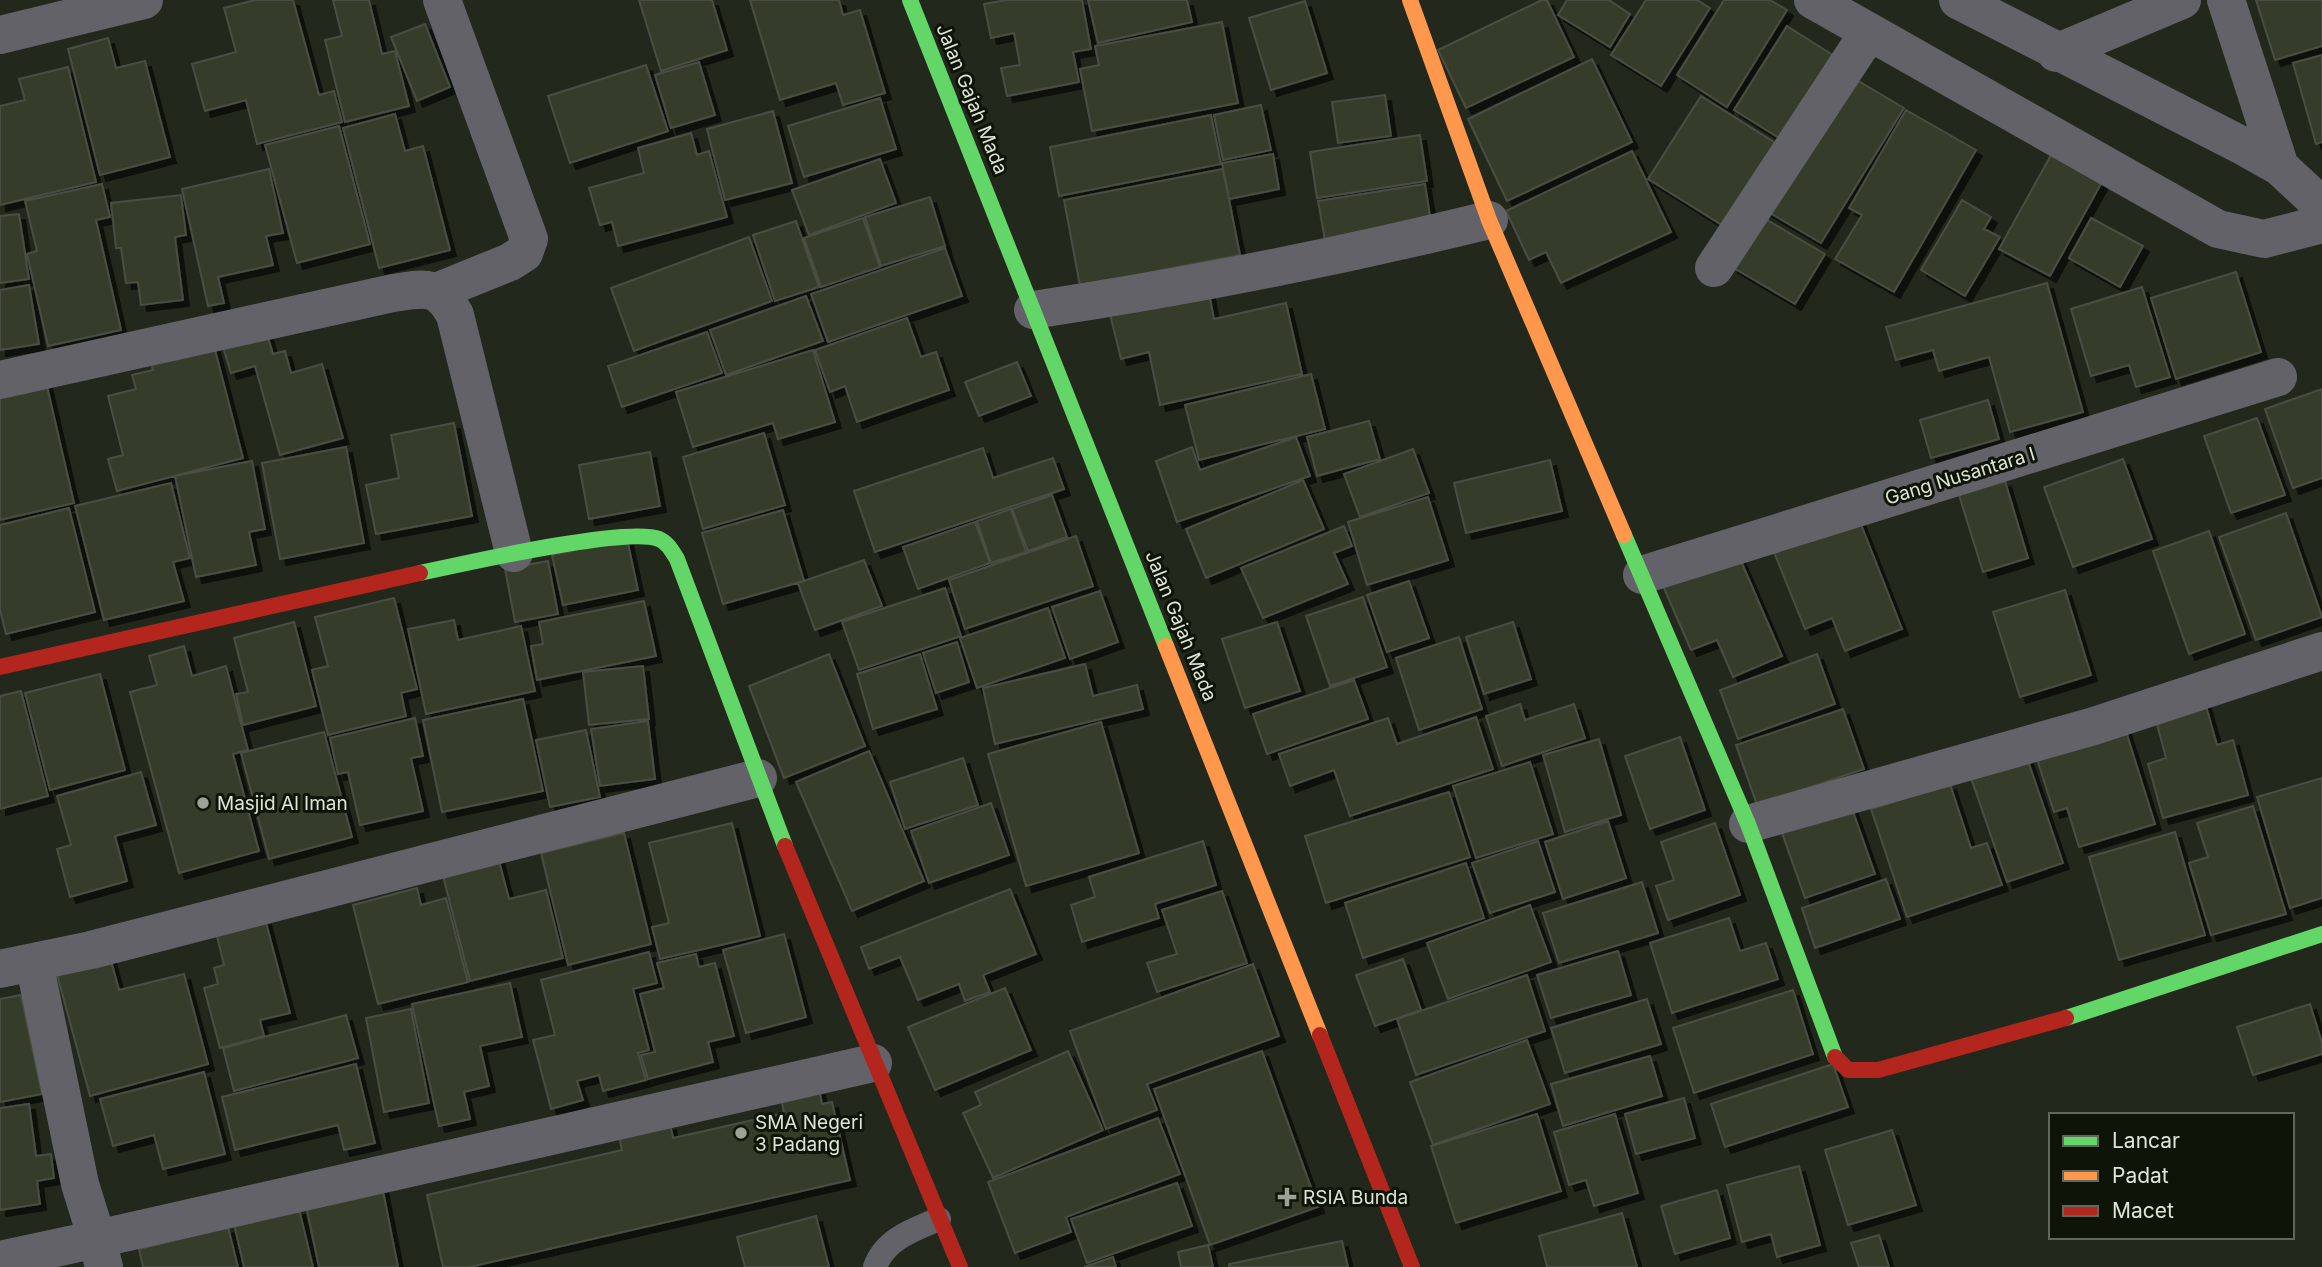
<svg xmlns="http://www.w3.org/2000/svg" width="2322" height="1267" font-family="Inter,sans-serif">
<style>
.building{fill:#363e2c;stroke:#484e43;stroke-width:2;filter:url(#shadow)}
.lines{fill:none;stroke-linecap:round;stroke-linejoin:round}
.lane{stroke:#646269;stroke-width:24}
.street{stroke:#646269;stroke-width:38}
.fast{stroke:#63d668;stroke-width:16}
.slow{stroke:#ff974d;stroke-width:16}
.jam{stroke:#b3261e;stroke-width:16}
.poi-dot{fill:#9ca395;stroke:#0f1409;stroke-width:2.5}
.labels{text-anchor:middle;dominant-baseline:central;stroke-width:6;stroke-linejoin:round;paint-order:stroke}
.street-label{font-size:19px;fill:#dde5d6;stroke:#0f1409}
.poi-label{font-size:19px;fill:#dde5d6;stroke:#0f1409;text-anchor:start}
</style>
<defs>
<filter id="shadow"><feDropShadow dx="6" dy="6" stdDeviation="0" flood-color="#0009"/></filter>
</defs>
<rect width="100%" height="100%" fill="#22281b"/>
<path class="building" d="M255,0h38l26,95 15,-4 8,31 -85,22 -11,-44 -41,11 -13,-47 44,-12 -12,-44z
M333,0h36l13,54 13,-3 14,55 -64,16 -20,-82 17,-4z
M639,0h73l15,50 -66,21z
M750,0h89l4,15 17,-5 25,83 -42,12 -7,-22 -56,17z
M1006,0h76l9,49 -18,3 6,30 -72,14 -6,-28 19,-3 -6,-32 -23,5 -7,-34z
M1088,0h99l5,22 -94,21z
M1542,0h5l27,57 -108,51 -28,-58z
M1567,0h42l21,14 -20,33 -52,-32z
M1646,0h51l13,8 -49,78 -50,-31z
M1724,0h46l17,10 -60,97 -50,-32z
M2256,0h66v46l-47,14z
M1305,1l22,72 -56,17 -22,-72z
M1222,22l16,81 -146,28 -12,-62 19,-4 -4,-19z
M425,24l25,63 -33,14 -26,-64z
M1787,26l52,33 -52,84 -53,-33z
M108,38l8,30 29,-7 25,96 -70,18 -32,-126z
M2322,55v87l-6,2 -23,-81z
M1592,59l40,83 -125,59 -39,-82z
M699,62l16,53 -44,13 -16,-53z
M646,65l22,66 -98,32 -22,-67z
M68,67l28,115 -96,23v-99l25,-6 -6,-21z
M1845,73l59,35 -83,135 -58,-34z
M1385,95l6,41 -53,7 -6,-41z
M1701,96l81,51 -52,83 -82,-51z
M880,98l16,51 -92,28 -16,-51z
M1261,105l10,45 -48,10 -9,-45z
M1906,110l70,40 -82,142 -59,-33 27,-44 -13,-7z
M773,111l19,72 -67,17 -18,-71z
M395,114l10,37 18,-5 27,104 -71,18 -36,-140z
M1211,115l10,49 -162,32 -9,-49z
M339,126l31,118 -73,19 -32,-118z
M691,133l6,22 12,-4 18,66 -109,29 -6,-24 -12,3 -11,-37 55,-15 -6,-25z
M1420,135l7,46 -110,17 -7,-46z
M1632,151l39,81 -110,51 -15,-31 -17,8 -23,-49z
M1273,154l6,35 -50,10 -7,-36z
M2051,155l51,27 -52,94 -51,-27z
M880,159l16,44 -87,32 -17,-45z
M269,169l14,64 -17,3 7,29 -55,12 6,26 -16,3 -26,-117z
M1223,169l17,86 -160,31 -16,-86z
M102,184l8,33 -14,3 25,110 -73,16 -21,-92 10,-3 -12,-50z
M1425,184l6,39 -106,17 -7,-39z
M181,195l5,40 -11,2 8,63 -42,5 -3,-23 -12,1 -5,-35h-5l-5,-45z
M930,197l15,49 -64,20 -16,-49z
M1962,200l29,17 -7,12 16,8 -35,59 -44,-26z
M19,214l10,65 -29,4v-67z
M1762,217l63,37 -30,50 -63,-37z
M863,218l17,49 -59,20 -17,-49z
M2091,218l52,28 -23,41 -51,-29z
M796,221l23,66 -44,14 -22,-66z
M749,237l23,64 -138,50 -23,-63z
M945,248l17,48 -134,46 -17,-48z
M2236,272l25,80 -85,27 -25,-81z
M2047,283l36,129 -73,20 -21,-75 -50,14 -6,-21 -37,10 -10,-33z
M29,285l10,59 -39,6v-60z
M2142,287l28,90 -34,10 -7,-22 -38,11 -20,-67z
M1208,288l6,31 72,-16 16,71 -142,31 -11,-53 -28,7 -12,-49z
M806,296l17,45 -97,34 -16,-45z
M907,318l14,39 15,-5 13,38 -92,32 -12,-36 -15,6 -15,-42z
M266,331l7,23 12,-3 6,22 31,-9 21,74 -63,17 -25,-89 -24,7 -9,-29z
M707,332l15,41 -100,34 -14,-41z
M214,346l29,112 -126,33 -9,-32 15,-4 -15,-59 28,-7 -4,-14 21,-5 -2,-8z
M813,350l22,72 -57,17 -5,-16 -80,24 -17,-55z
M1017,362l14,34 -52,20 -14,-34z
M1311,374l14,55 -126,31 -14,-55z
M46,382l28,121 -74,17v-128z
M2322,389v89l-29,10 -28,-79z
M1988,400l11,39 -68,19 -11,-38z
M2257,418l28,77 -54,18 -27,-77z
M1369,421l11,38 -63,17 -10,-39z
M454,423l18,93 -96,18 -10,-49 33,-7 -8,-43z
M764,433l21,72 -82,24 -20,-72z
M1296,437l14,39 -133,46 -21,-61 36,-14 8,23z
M346,447l18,96 -84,16 -18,-96z
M983,448l10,30 60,-20 11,31 -189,63 -21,-61z
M1413,449l16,44 -69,24 -16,-43z
M650,452l10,54 -71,13 -10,-54z
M2123,459l29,80 -79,28 -29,-80z
M1550,460l12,51 -96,22 -12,-50z
M252,461l13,68 -16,3 7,33 -60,12 -21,-101z
M1303,480l21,49 -118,49 -20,-49z
M2005,481l23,77 -45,14 -24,-77z
M171,483l19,75 -17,4 11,39 -80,19 -29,-114z
M1052,495l15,42 -39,14 -16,-42z
M1428,497l20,63 -81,25 -19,-63z
M69,508l26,104 -89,22 -6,-24v-85z
M1011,509l15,43 -35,11 -14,-42z
M783,510l21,71 -81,23 -21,-71z
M2286,513l36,104 -66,23 -37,-103z
M1857,514l45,115 -57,22 -13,-33 -27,11 -33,-82z
M975,522l15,41 -72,26 -15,-42z
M1344,526l8,20 -18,7 14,31 -85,34 -22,-50z
M2209,531l36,103 -56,20 -36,-103z
M1076,536l17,50 -128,43 -16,-49z
M627,539l11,51 -75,15 -11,-50z
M1738,554l44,102 -49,21 -16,-37 -26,10 -28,-64z
M864,560l18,46 -67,24 -17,-47z
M548,561l10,53 -43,8 -10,-53z
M1409,581l20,57 -42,14 -20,-57z
M945,588l16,48 -102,34 -17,-48z
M2065,590l26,85 -71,22 -27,-85z
M1100,591l18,51 -48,17 -18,-52z
M1363,597l24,70 -57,19 -24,-70z
M394,598l23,91 -16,4 5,23 -78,19 -16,-65 16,-4 -13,-49z
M644,601l12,55 -119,24 -6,-34 12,-2 -4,-22z
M1048,608l17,50 -88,30 -17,-50z
M454,620l4,20 63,-14 14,65 -109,23 -18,-85z
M294,622l22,84 -73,19 -7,-31 12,-2 -14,-54z
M1277,622l23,69 -55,17 -23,-69z
M1513,622l18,57 -47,15 -18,-57z
M1459,637l23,72 -63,21 -23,-72z
M957,642l12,40 -33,11 -13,-40z
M184,646l8,30 34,-10 22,84 -15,4 26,97 -80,22 -49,-181 27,-7 -8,-29z
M829,654l36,92 -81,32 -35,-92z
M920,654l17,55 -64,20 -16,-55z
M1817,654l18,50 -97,35 -18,-49z
M1085,664l8,32 44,-11 6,24 -148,35 -12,-56z
M643,666l6,53 -60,6 -6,-53z
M100,674l25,96 -75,20 -25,-97z
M1354,680l14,39 -101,35 -14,-40z
M21,691l27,105 -48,13v-113z
M523,699l20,92 -101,21 -19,-92z
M2204,699l13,46 16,-5 15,55 -85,23 -15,-54 18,-6 -12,-45z
M1520,704l5,16 49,-16 11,34 -83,28 -16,-50z
M1843,709l21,60 -107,36 -21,-60z
M1476,717l17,52 -143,47 -16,-46 -44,16 -11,-32 109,-36 9,26z
M415,718l8,38 -12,2 12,53 -63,14 -12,-53 -10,2 -8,-36z
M648,721l7,58 -55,7 -9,-57z
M1101,722l38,131 -113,33 -38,-132z
M2123,722l32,102 -76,23 -12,-39 -13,4 -20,-62z
M586,730l14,67 -50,10 -14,-67z
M324,732l28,105 -83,22 -28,-106z
M1680,737l25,73 -55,19 -25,-73z
M1599,739l22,76 -56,17 -22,-77z
M869,751l55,130 -72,30 -56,-129z
M963,758l15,47 -73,24 -15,-47z
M2027,758l36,105 -56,19 -36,-104z
M1530,762l23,72 -77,24 -23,-72z
M141,772l15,53 -41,11 12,45 -57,16 -13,-48 14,-4 -14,-49z
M2322,778v120l-32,10 -33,-111z
M1950,784l21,64 16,-5 15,42 -95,32 -36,-108z
M1449,792l21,65 -144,46 -21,-67z
M991,803l18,52 -80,28 -18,-52z
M1850,803l25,71 -70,24 -25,-71z
M2253,806l33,108 -75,21 -22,-72 19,-6 -11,-34z
M1608,821l18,57 -63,21 -18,-57z
M732,823l28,113 -100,23 -8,-32 17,-4 -20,-80z
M1715,823l25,72 -72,25 -12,-34 18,-6 -13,-38z
M2175,832l30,103 -86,25 -30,-103z
M624,833l27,111 -83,21 -27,-112z
M1203,841l13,44 -61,19 4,14 -77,24 -11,-37 24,-8 -6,-20z
M1538,841l17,51 -65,21 -18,-50z
M498,857l11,42 37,-9 17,68 -93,23 -28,-109z
M1466,863l18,55 -121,40 -18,-55z
M1886,879l14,40 -85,29 -13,-40z
M1642,882l16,51 -99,30 -16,-50z
M417,888l4,17 25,-7 22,84 -90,22 -25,-99z
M1010,889l26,65 -53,21 7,17 -25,9 -6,-17 -41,16 -18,-43 -31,12 -8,-22z
M1222,891l25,72 -90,29 -10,-29 30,-9 -15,-44z
M1530,905l21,57 -103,37 -21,-56z
M1729,918l11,33 26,-8 12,36 -106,34 -22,-70z
M265,919l25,94 -30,7 4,16 -44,12 -16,-60 14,-4 -4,-16 10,-3 -8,-33z
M784,934l22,83 -60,16 -23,-83z
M1618,951l13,44 -80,23 -14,-43z
M649,952l8,31 -24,6 16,61 -11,3 8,27 -43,11 -4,-16 -22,6 6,19 -32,9 -18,-69 22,-5 -14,-55z
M696,954l3,13 16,-4 19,73 -26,6 5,20 -65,17 -7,-24 14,-3 -15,-58 24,-6 -7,-25z
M110,957l9,33 65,-16 24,90 -118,32 -34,-125z
M1403,959l18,51 -46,16 -19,-51z
M1253,964l26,72 -132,48 10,26 -51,19 -36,-98z
M1527,975l18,56 -129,44 -19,-56z
M510,983l12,54 -42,9 9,40 -25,6 6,27 -31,7 -27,-122z
M1005,988l26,62 -96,40 -27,-63z
M1793,990l20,64 -119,39 -21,-65z
M21,995l21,99 -42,8v-103z
M1647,999l14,45 -96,29 -14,-45z
M2310,1004l12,39v11l-69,21 -16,-48z
M411,1009l18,94 -45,9 -18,-94z
M346,1015l12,43 -124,33 -11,-43z
M1527,1040l23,64 -117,41 -23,-63z
M1068,1051l35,79 -110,48 -30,-65 18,-8 -6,-13z
M1262,1051l56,156 -108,38 -56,-156z
M1650,1056l12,40 -99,30 -12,-42z
M356,1064l19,79 -31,7 -6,-25 -103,25 -13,-53z
M1833,1064l15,43 -123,40 -14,-43z
M204,1072l21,82 -62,15 -9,-34 -41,11 -13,-47z
M819,1089l3,15 10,-2 18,78 -380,87h-27l-16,-72 195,-45 -3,-14 51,-12 3,14 111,-25 -3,-15z
M1684,1098l11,40 -59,16 -11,-40z
M29,1104l7,52 15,-2 3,24 -17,3 3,23 -40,6v-102z
M1537,1114l24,77 -105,32 -25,-77z
M1615,1114l23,79 -44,13 -8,-26 -17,5 -15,-53z
M1158,1118l22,56 -114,43 5,15 -56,21 -27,-71z
M1892,1130l24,75 -68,20 -23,-75z
M1799,1166l21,79 -43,12 -6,-23 -29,8 -15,-57z
M1177,1183l15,43 -105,37 -16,-44z
M382,1186l16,81h-79l-14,-66z
M1717,1190l13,48 -55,16 -14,-48z
M299,1209l14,58h-69l-10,-43z
M1622,1213l15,54h-90l-8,-31z
M816,1216l13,51h-84l-8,-30z
M228,1227l10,40h-95l-4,-18z
M1879,1235l10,32h-30l-8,-24z
M1342,1241l6,26h-119v-3z
M1208,1245l5,22h-32l-3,-15z
M1113,1257l3,10h-32z"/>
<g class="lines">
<path class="lane" d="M875,1267c10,-28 38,-37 64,-48"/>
<path class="street" d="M1813,0l405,229 46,10 58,-15
M1958,0l283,145 39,22 42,39
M2226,0l54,167
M0,35l144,-35
M2056,53l126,-53
M1714,268l155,-236
M436,292l74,-30 14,-9 5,-14 -87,-239
M1033,310c153,-23 305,-53 456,-90
M0,380l393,-87c32,-5 45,-9 62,22l59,238
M1642,575l636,-198
M1748,824l346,-98 228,-75
M0,969l91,-19 667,-172
M0,1260l97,-21 -17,-55 -46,-222
M104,1267l-7,-28 776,-176"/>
<path class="fast" d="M910,0l256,646
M1624,535l124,289 87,233
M420,573c42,-9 207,-47 239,-34 9,4 13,12 18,20l108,287
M2066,1018l256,-84"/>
<path class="slow" d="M1410,0l79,220 135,315
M1166,646l154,389"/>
<path class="jam" d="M0,667l420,-94
M785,846l175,421
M1320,1035l92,232
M1835,1057l13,13h30l188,-52"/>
</g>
<g class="poi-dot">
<circle cx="203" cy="803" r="7"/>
<circle cx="741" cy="1133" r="7"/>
<path d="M1283.5 1186.5h7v7h7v7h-7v7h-7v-7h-7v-7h7z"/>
</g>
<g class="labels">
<g class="street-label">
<text transform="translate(972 99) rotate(68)">Jalan Gajah Mada</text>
<text transform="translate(1960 476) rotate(-17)">Gang Nusantara I</text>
<text transform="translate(1181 626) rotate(68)">Jalan Gajah Mada</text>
</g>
<g class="poi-label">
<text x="217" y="803">Masjid Al Iman</text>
<text x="755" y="1122">SMA Negeri<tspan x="755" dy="22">3 Padang</tspan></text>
<text x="1303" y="1197">RSIA Bunda</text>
</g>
</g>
<rect x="2049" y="1113" width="245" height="126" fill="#0f1409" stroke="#61685b" stroke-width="2"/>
<rect x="2063" y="1136" width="35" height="10" fill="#63d668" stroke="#61685b" stroke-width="2"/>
<text x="2112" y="1148" font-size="21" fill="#dde5d6">Lancar</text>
<rect x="2063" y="1171" width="35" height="10" fill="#ff974d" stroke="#61685b" stroke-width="2"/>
<text x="2112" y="1183" font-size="21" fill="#dde5d6">Padat</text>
<rect x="2063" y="1206" width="35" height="10" fill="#b3261e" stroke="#61685b" stroke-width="2"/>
<text x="2112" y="1218" font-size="21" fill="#dde5d6">Macet</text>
</svg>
